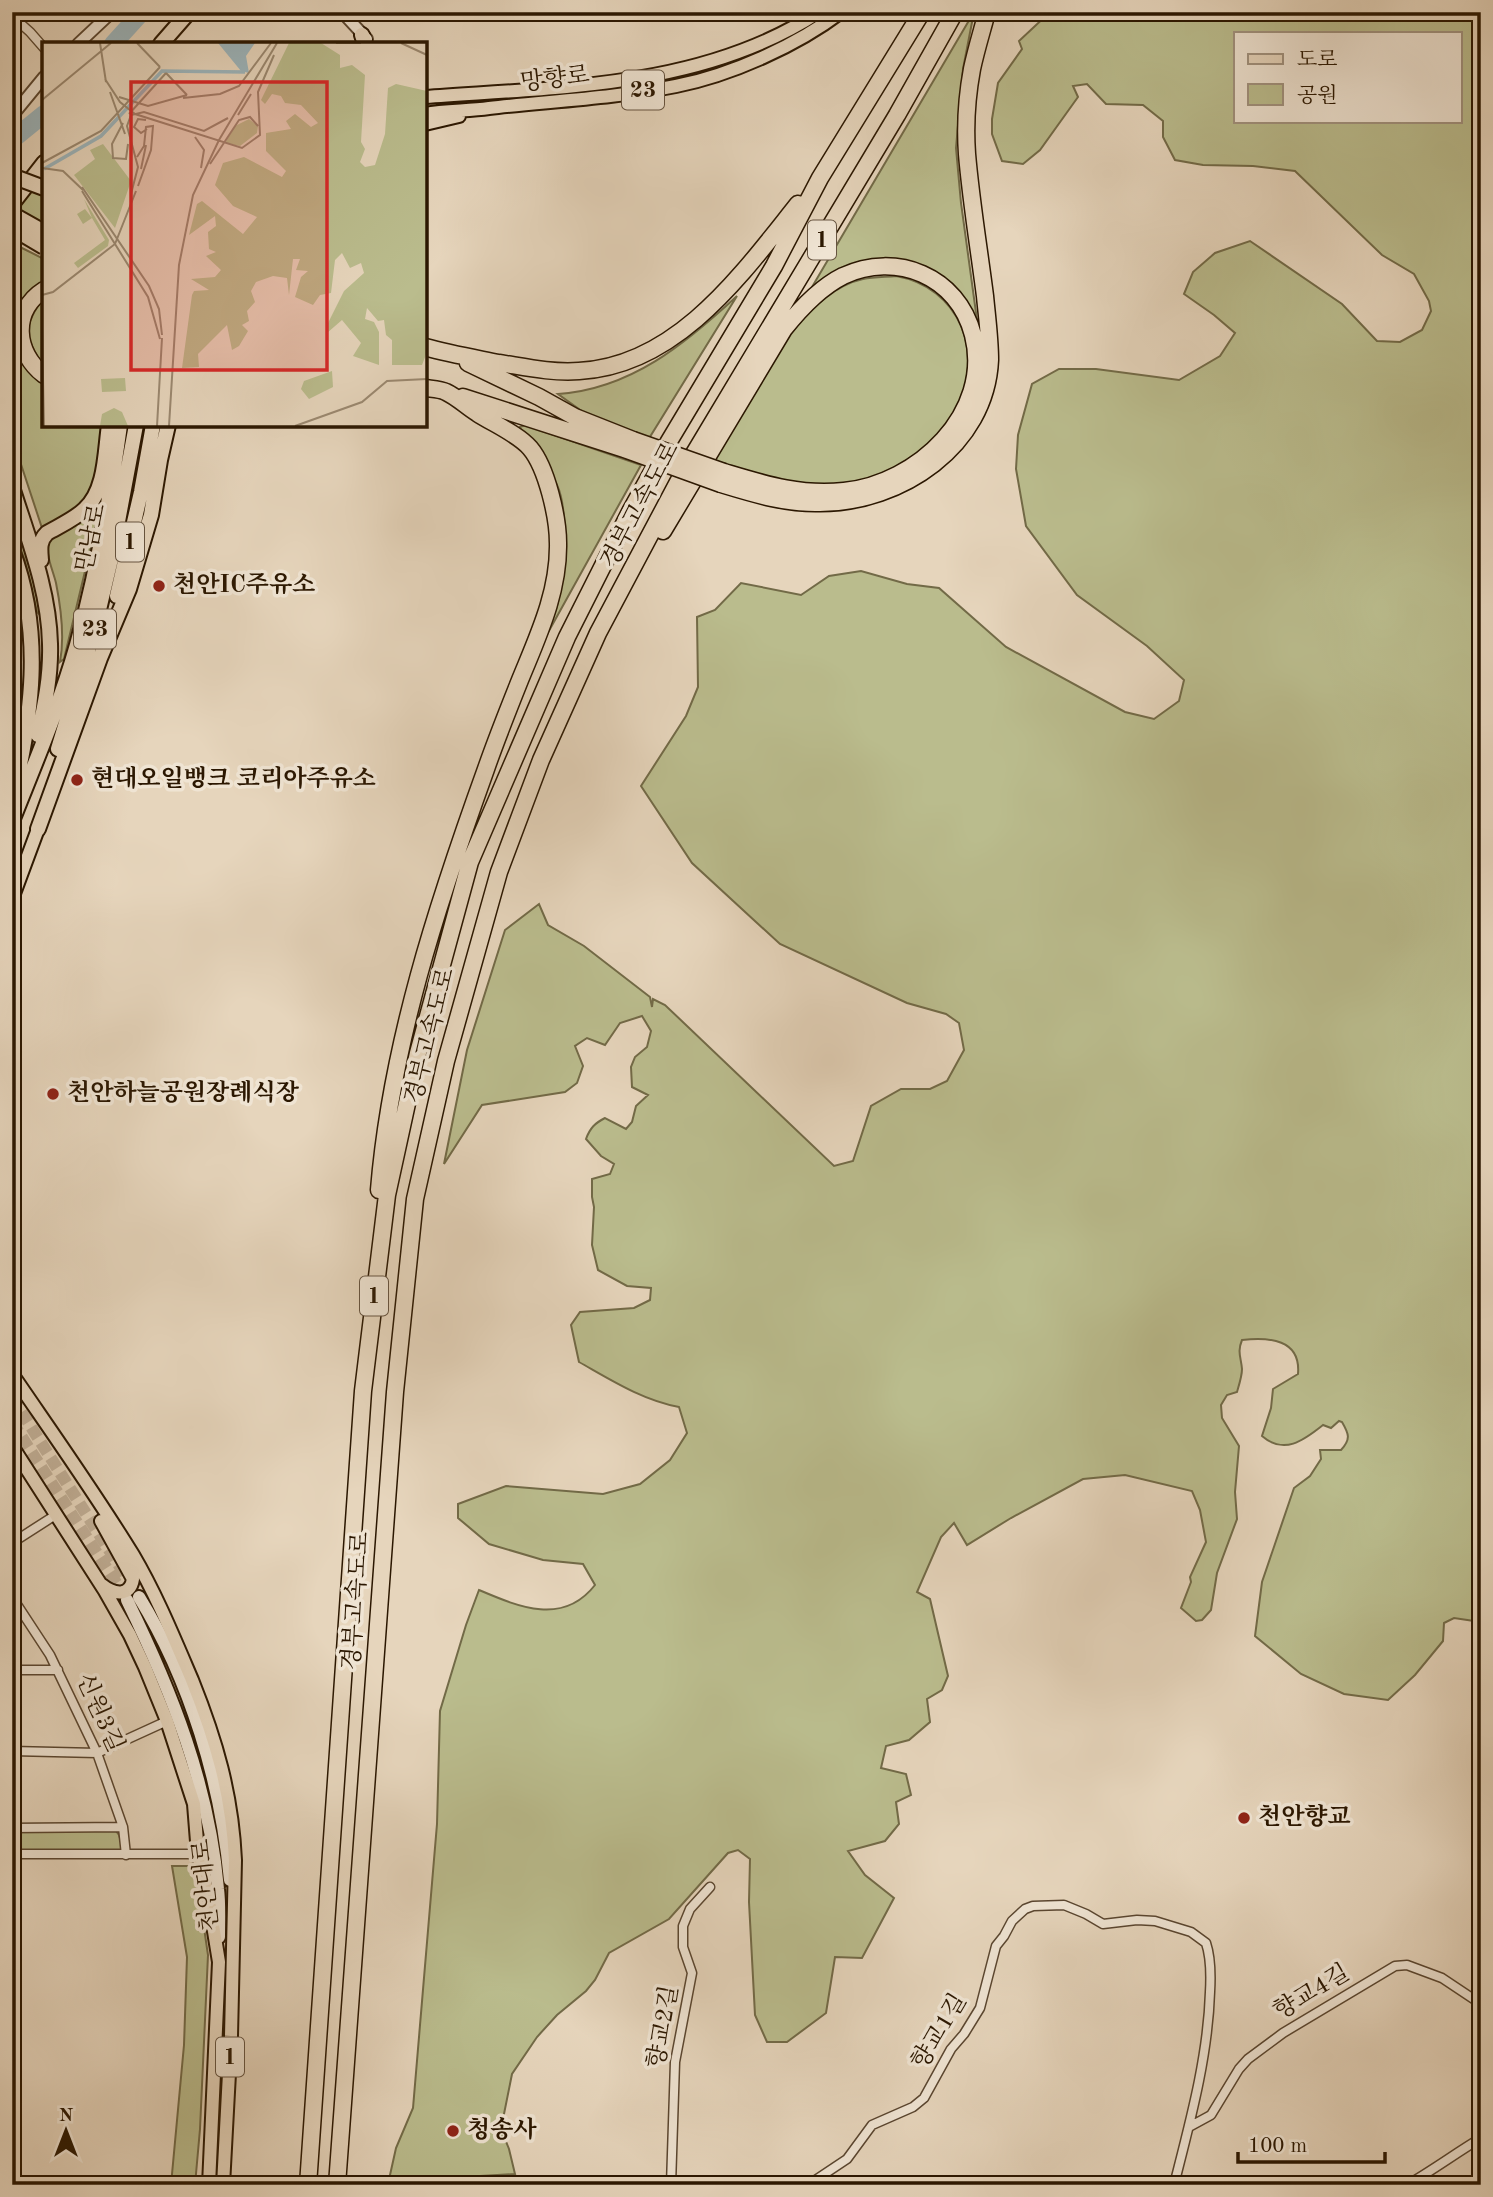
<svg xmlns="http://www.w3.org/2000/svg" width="1493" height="2197" font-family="'Old Standard TT','Noto Serif KR',serif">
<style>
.green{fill:#babc8d;stroke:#726a47;stroke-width:2;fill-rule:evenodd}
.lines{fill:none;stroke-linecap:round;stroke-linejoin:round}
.river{stroke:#9cb5bc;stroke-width:18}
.secondary-tunnel{stroke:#c1af97;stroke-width:12;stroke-dasharray:12 6;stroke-linecap:butt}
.minor-casing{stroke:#5a4630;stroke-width:11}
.tertiary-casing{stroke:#5a4630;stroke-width:14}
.secondary-casing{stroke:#2b1701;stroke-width:16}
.primary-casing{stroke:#2b1701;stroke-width:16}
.trunk-casing{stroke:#2b1701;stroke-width:18}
.motorway-casing{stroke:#2b1701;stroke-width:19}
.minor{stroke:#efe4d3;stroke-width:8}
.tertiary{stroke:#efe4d3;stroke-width:10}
.secondary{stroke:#efe4d3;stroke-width:12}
.primary{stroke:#e6d5bc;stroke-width:12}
.trunk{stroke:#e6d5bc;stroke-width:14}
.motorway{stroke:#e6d5bc;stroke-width:16}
.trunk-bridge-casing{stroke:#2b1701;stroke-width:18;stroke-linecap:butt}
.motorway-bridge-casing{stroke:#2b1701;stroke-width:19;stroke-linecap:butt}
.trunk-bridge{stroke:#e6d5bc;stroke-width:14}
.motorway-bridge{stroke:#e6d5bc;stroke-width:16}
.poi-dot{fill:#8f2418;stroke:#efe4d3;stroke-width:2.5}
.labels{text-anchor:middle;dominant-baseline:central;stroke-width:7;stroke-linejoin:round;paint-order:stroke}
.shield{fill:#efe4d3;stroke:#665440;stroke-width:2}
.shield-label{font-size:23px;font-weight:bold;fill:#2b1701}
.street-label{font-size:24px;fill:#2b1701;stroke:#efe4d3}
.poi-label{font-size:24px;font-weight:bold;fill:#2b1701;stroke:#efe4d3;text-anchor:start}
.inset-river{fill:none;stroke:#9cb5bc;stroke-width:3.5}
.inset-road{fill:none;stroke:#9b8971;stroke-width:2}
.view{fill:#d62828;fill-opacity:0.15;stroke:#d62828;stroke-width:3.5}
.inset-edge{fill:none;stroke:#2b1701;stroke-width:3.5}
</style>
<rect width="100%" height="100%" fill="#e6d5bc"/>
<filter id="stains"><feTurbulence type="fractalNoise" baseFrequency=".00286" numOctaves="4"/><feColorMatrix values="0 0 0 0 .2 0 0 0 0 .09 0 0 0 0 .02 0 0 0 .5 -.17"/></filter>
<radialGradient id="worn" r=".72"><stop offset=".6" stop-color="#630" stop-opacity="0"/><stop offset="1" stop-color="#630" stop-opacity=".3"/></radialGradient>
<path class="green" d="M974,12l-11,57 -7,79 5,55 16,117 -18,-29 -9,-9 -24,-14 -88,3 -26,16z
M1050,12h431v1610l-27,-4 -10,5 -1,18 -28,34 -27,25 -44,-6 -43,-20 -46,-38 7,-54 32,-94 16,-12 11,-17 -1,-9h21c10,-11 8,-16 1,-28l-3,-1 -8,7 -8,-3c-20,16 -39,30 -61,11l9,-28 2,-19 25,-15c3,-35 -29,-37 -56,-34 -5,12 -1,17 0,29 0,7 -3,16 -5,23l-10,3 -6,10 1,13 17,28 -4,46 2,27 -20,54 -6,37 -9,10 -6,1 -15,-13 10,-26 -1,-5 16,-35 -6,-32 -8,-19 -67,-16 -42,4 -72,39 -44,27 -13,-22 -13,14 -24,55 13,7 18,77 -6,14 -15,9 3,23 -21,18 -23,6 -5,22 25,6 5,21 -15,7 3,22 -14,17 -37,10 17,24 29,23 -32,60 -27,-1 -9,56 -39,29h-20l-12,-27 -6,-113 1,-43 -12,-9 -10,3 -59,66 -60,34 -14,27 -9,11 -29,24 -20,22 -25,37 -11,55 8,20 6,25 -52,3 -15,8h-59l-1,-1 8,-36 17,-40 24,-284 3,-113 26,-86 13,-35c40,17 84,36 116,-5l-12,-21 -40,-4 -54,-16 -31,-26v-14l48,-18 97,8 37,-10 30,-24 17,-27 -8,-26c-37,-7 -68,-27 -100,-45l-8,-37 9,-13 54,-4 16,-8 1,-12 -24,-2 -29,-16 -6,-25 2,-38 -2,-10v-18l18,-5 4,-10 -13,-8 -15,-17c4,-11 9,-16 19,-21l21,11 6,-7 4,-16 12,-11 -16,-8 -1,-20 4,-10 12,-10 4,-16 -9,-15 -22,7 -15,22 -18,-7 -12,8 8,20 -6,17 -12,9 -83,13 -38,59 23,-114 38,-120 34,-26 9,21 36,21 66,51 2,10 1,-8 12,6 169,161 19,-5 18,-55 30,-17h29l17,-8 17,-31 -5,-27 -13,-9 -39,-11 -127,-59 -88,-81 -51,-77 45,-70 12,-29 -1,-70 18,-7 26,-27 60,12 28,-19 32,-5 46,13 32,4 67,59 119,65 29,7 25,-18 5,-21 -37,-34 -70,-51 -51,-69 -10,-57 2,-34 14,-51 27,-15h37l83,11 41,-24 15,-23 -21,-18 -30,-21 9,-22 22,-19 35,-12 92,63 35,37 23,1 22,-12 9,-19 -2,-10 -15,-27 -32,-19 -87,-84 -42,-5 -50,-1 -28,-5 -12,-23v-16l-20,-16 -37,-1 -19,-20 -14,2 5,11 -38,53 -17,14 -21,-3 -10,-27v-15l6,-36 24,-34 -3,-8zM1236,33h224v88h-224z
M44,173v49l-21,6 -11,-14z
M20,247l24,12v22c-22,14 -32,30 -29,56 1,10 3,19 8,27 5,8 14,14 21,20v41h59l-10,65 -15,18 -36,20 -30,-91v-186z
M896,276c63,11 89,76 61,131 -15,31 -48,56 -79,68 -7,3 -16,9 -25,9 -48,6 -95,-9 -140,-24l79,-130c20,-21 42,-45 71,-51 11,-2 23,-2 33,-3z
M737,296l-89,144 -44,-13 -46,-33c73,-5 127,-50 179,-98z
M44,297v69c-21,-30 -21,-39 0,-69z
M525,425l116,40 -96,173c5,-12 10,-24 13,-36 7,-28 11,-91 -1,-117 -5,-9 -11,-19 -17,-28 -7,-10 -18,-17 -20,-30z
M104,492l-40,167 -4,3c5,-26 1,-54 -4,-79 -3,-13 -12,-31 -7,-43z
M12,506l17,50 11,55 -1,3 -2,-2 -12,-51 -13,-36z
M12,1831h104l3,4 4,13 -2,3h-109z
M172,1866h23l13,89 -8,174 -5,56h-24l13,-140 3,-88z"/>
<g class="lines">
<path class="river" d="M113,44l29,-32
M12,140l32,-26"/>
<path class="secondary-tunnel" d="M12,1397l127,200
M12,1422l114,176"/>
<defs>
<path id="minor" d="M12,16l18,16 14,16
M12,1543l45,-29
M12,1597l38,58 47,98 26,74 3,28
M12,1670h46
M12,1751l85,2 70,-32
M12,1828l111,-1
M12,1854h186
M1189,2127l22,-12 28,-46 9,-10 35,-26 112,-67 12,-1 35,13 39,26
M671,2185l4,-123 17,-89 -9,-26v-21l7,-17 20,-22
M808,2185l39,-26 25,-34 41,-18 11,-9 27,-49 13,-15 16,-26 16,-62 8,-10 8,-15 13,-12 8,-3 31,-1 22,9 17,10 34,-4 18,1 36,11 15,11c5,15 5,32 4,49 -2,65 -20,130 -36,193
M1407,2185c26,-15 49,-32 74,-47"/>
<path id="tertiary" d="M342,12l25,27
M78,44l34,-32
M12,116l32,-39"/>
<path id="secondary" d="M139,1597c51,83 82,186 91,283
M127,1600c45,92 82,185 91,289 2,15 1,32 1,48"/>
<path id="primary" d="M425,97c134,-10 278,-9 394,-85
M425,114c21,-4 43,-3 64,-6 62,-7 126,-10 187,-22 55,-11 120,-40 165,-74
M425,124l34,-8
M12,899l26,-70
M12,1374c41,60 83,119 121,181 23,39 41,83 59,125 24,60 40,114 43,180l-4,176 -8,149
M12,1446l93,145 25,44 15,32 22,54 27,83 4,50 10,41 11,67 -10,223
M101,1521l32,58c-3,19 -20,15 -31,6"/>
<path id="trunk" d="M362,35l3,9
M161,44l28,-32
M12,204l32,-41
M12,487c16,51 37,103 38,157 1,31 -5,61 -12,91
M12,550c32,84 20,166 0,251
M41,560c-1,-11 -2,-19 6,-27 12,-7 28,-14 38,-24 21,-19 20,-57 24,-84
M117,596l24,-104 12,-67
M58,749l36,-118 17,-72 25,-134
M12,821c23,-58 48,-116 65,-176 20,-72 33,-145 43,-220
M38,829l62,-171 29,-69 22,-74 9,-55 8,-35"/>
<path id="motorway" d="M44,290c-33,21 -29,63 0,85
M425,347c25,7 49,11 74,16 26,4 52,10 80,8 98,-5 163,-97 219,-167
M468,363l71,34 36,20 58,23
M463,397l164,53
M721,484c33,10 65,20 99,19 81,0 166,-57 170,-143 0,-21 -3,-43 -5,-64 -6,-47 -14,-95 -18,-142 -2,-28 0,-58 5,-85 4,-19 10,-38 15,-57
M663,531l121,-202c16,-20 35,-41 59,-53 53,-25 115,0 130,59 20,78 -56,149 -129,156 -43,5 -80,-7 -120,-19
M379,1190c12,-145 58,-285 107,-421 10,-29 22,-59 34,-89 18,-44 39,-88 38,-137 0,-25 -11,-75 -28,-95 -12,-14 -38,-25 -53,-35 -10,-6 -20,-16 -31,-21 -6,-3 -14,-3 -21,-4
M308,2185l55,-794 24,-196 31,-142 52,-191 97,-225 64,-127 37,-67 106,-177 46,-88 102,-166
M337,2185l58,-793 20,-193 31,-138 53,-189 42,-112 57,-127 88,-166 211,-352 58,-103"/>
</defs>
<use href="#minor" class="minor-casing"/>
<use href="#tertiary" class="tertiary-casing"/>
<use href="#secondary" class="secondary-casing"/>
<use href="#primary" class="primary-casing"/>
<use href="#trunk" class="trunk-casing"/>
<use href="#motorway" class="motorway-casing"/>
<use href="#minor" class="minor"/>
<use href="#tertiary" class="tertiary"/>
<use href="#secondary" class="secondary"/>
<use href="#primary" class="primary"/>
<use href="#trunk" class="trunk"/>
<use href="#motorway" class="motorway"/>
<defs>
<path id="trunk-bridge" d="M12,176l32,12
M12,214l32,18
M12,228l32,19"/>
<path id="motorway-bridge" d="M633,440l91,32
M627,450l94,34"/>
</defs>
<use href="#trunk-bridge" class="trunk-bridge-casing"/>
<use href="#motorway-bridge" class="motorway-bridge-casing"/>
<use href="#trunk-bridge" class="trunk-bridge"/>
<use href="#motorway-bridge" class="motorway-bridge"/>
</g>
<g class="poi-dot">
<circle cx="159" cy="586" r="7"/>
<circle cx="77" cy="780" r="7"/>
<circle cx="53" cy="1094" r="7"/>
<circle cx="1244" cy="1818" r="7"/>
<circle cx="453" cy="2131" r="7"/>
</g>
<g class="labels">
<g class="shield">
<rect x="622" y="70.5" width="42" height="39" rx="5"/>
<rect x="808" y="220.5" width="28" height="39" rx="5"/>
<rect x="116" y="522.5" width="28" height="39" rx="5"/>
<rect x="74" y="609.5" width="42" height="39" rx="5"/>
<rect x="360" y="1276.5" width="28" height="39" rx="5"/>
<rect x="216" y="2037.5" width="28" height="39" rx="5"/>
</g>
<g class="shield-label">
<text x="643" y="90">23</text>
<text x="822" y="240">1</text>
<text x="130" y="542">1</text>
<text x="95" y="629">23</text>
<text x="374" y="1296">1</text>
<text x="230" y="2057">1</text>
</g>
<g class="street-label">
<text transform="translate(555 80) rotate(-7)">망향로</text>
<text transform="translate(641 506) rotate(-62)">경부고속도로</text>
<text transform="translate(92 538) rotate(-78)">만남로</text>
<text transform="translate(431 1036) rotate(-76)">경부고속도로</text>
<text transform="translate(357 1601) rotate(-86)">경부고속도로</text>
<text transform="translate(99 1713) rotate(66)">신원3길</text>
<text transform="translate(207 1885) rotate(-96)">천안대로</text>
<text transform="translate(1312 1993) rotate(-31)">향교4길</text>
<text transform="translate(664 2027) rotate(-80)">향교2길</text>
<text transform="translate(940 2032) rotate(-59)">향교1길</text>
</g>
<g class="poi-label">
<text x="173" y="586">천안IC주유소</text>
<text x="91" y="780">현대오일뱅크 코리아주유소</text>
<text x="67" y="1094">천안하늘공원장례식장</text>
<text x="1258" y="1818">천안향교</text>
<text x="467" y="2131">청송사</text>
</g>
</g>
<g transform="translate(42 42)">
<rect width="385" height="385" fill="#e6d5bc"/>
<path d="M247,1h32l19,12v13l12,-3 13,10 -4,67 4,7 -5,13 5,5 10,-2 10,-31 3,-46 8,-4 31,7v261l-5,13h-30v-25l-6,-5 -2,-15 -6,1 -11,-13 -2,11 9,3 5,10v33l-26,-9 8,-13 -19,-23 -15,13v-8l17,-34 20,-18 -3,-10 -11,5 -8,-15 -7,7 -4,33 -11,2 -7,10 -18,-8 6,-20 7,-6 -12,-1 4,-11h-7l-4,36 -2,-17 -14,-2 -17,6 -5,9 4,11 -8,9 2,10 -7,4 6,6 -9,15 -7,4 -5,-25 -29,29 1,13 -17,1 10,-73 2,-4 15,-1 -18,-11 24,-2 6,-7 -15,-14 10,-4 -7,-3 -1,-17 8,-6 -1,-10 -26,19 8,-31 5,-3 41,33 14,-17 -24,-11 -18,-21 8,-22 21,-6 38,20 4,-6 -20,-20v-18l25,-4 -5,-8 9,-7 16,13 7,-4 -17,-18 -16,-2 -4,-7 -9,-2 -7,10 -4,-4zM207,77l9,7 -1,7 -17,13 -15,-3 10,-17zM61,102l28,37 -16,47 -41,-53 21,-16 -5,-9zM42,157l25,41 -1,6 -30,22 -4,-5 31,-23 -13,-22 -9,6 -6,-10 8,-5 7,9zM290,329l1,16 -24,12 -8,-10 3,-8zM83,336l1,13 -24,1 -1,-13zM72,366l8,4 6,14h-28l2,-12z" fill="#babc8d"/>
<path d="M176,1h37l-9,13 3,17 -8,-2z" fill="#9cb5bc"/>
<path class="inset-river" d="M2,127l57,-33 61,-65 83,1"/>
<path class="inset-road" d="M58,1l6,39M95,1l23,24M294,1h25M359,1l26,12M124,31l21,22M63,37l15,23 15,12 107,34 18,-13 -2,-43 16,-37M68,50l15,42M77,55l29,9 39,-11M141,56l37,-4 19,-8 32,-43M0,58l69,-57M87,72l37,-41M196,73l13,-21M104,78l-8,-1 -4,8 7,6 6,-4M81,81l-11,21 1,14 13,1 2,-15M153,95l9,13 -3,18M95,115l7,-11 2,-19 7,-1 -2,24 -13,36M0,121l59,-32 59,-64M168,122l29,-44 11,-3 8,9M0,126l21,3 20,19M99,127l5,-24M40,145l67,99 10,23 3,26M40,149l66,106 12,42M89,152l7,-27 -11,-41 4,-11 13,-3 60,19 24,-13M0,177v107M0,253l11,-3 62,-48 21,-53M0,289l2,95M115,384l5,-88M127,384l10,-161 14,-70 26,-55 58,-97M253,384l67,-24 25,-21 40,-2"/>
<path class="view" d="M89,40h196v288h-196z"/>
<rect width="385" height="385" class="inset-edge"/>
</g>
<rect width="1493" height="2197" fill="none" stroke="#e6d5bc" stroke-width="42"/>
<rect x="14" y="14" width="1465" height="2169" fill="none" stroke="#2b1701" stroke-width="3.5"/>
<rect x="21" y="21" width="1451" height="2155" fill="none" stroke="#2b1701" stroke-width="2"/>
<rect x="1234" y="32" width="228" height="91" fill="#efe4d3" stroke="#a1927f" stroke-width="2"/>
<rect x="1248" y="54" width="35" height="10" fill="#e6d5bc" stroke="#a1927f" stroke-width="2"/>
<text x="1297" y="66" font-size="21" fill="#2b1701">도로</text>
<rect x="1248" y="84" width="35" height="21" fill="#babc8d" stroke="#a1927f" stroke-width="2"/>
<text x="1297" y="102" font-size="21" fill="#2b1701">공원</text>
<g transform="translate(66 2131)" stroke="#efe4d3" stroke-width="5" paint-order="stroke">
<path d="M0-5L12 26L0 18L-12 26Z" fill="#2b1701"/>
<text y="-10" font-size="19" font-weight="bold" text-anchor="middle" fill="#2b1701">N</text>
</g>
<path d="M1238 2152v10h147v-10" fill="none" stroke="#2b1701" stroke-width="3.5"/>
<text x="1248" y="2152" font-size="21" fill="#2b1701" stroke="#efe4d3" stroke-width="5" paint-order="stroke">100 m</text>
<rect width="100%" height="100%" filter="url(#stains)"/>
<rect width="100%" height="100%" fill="url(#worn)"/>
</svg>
